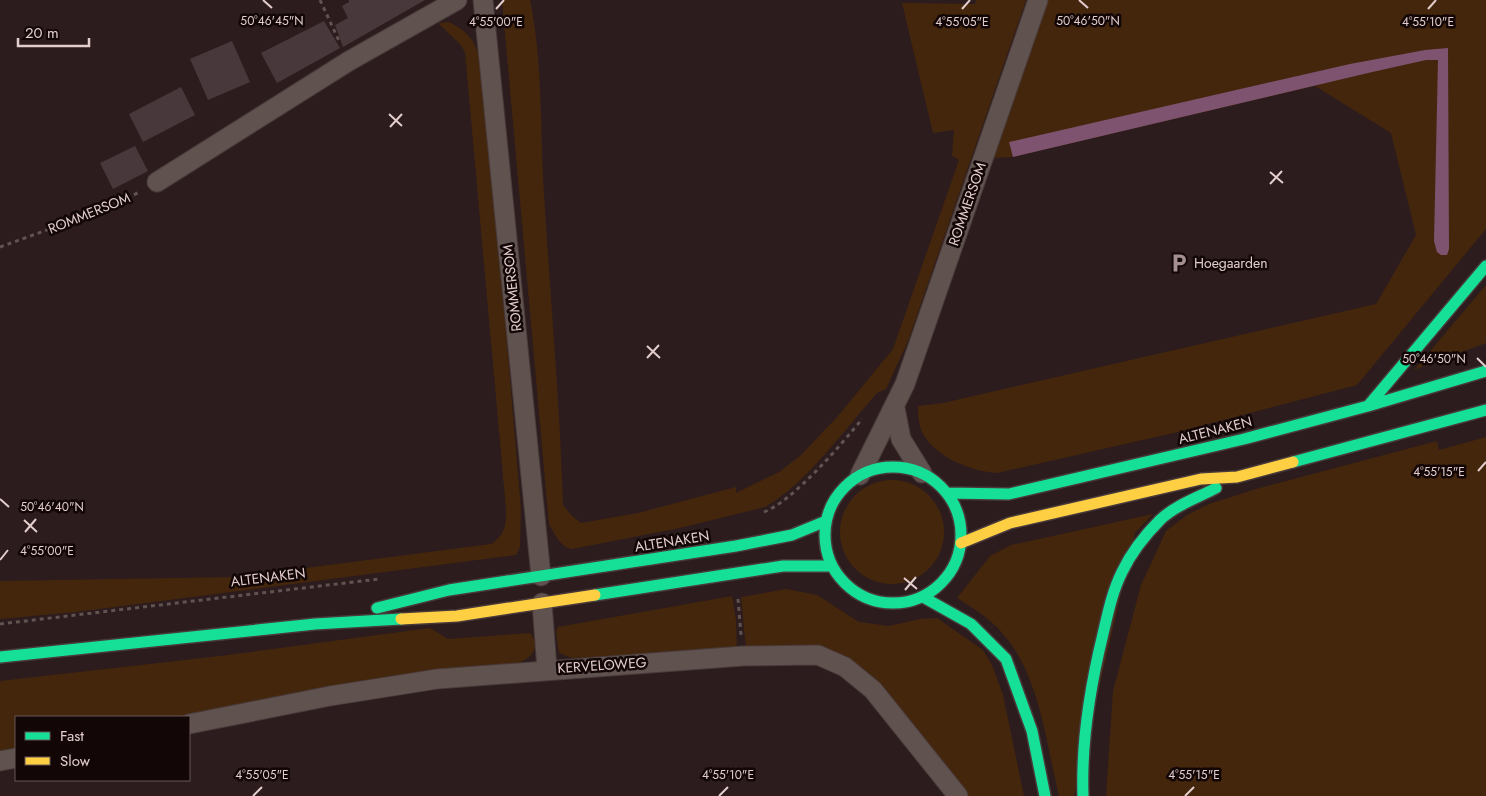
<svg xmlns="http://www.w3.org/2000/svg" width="1486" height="796" font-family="Jost,sans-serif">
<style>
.green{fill:#44260d}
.water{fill:#7d5370}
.building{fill:#49383b}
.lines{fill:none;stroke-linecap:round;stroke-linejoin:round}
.street-casing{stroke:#483a3a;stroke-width:21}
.fast-casing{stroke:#483a3a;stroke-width:14}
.slow-casing{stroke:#483a3a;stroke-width:14}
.path{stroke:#605352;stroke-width:3;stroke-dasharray:4 4;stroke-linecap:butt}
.street{stroke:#60524e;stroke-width:19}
.fast{stroke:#16e098;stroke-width:11}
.slow{stroke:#ffcf43;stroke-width:11}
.ticks{fill:none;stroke:#e3cdcd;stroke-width:2}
.labels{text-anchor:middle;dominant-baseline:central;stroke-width:5;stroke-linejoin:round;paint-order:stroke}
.street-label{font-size:14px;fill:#e3cdcd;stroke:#120606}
.poi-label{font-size:14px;fill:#e3cdcd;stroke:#120606;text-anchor:start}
.ticks-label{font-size:12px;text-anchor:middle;fill:#e3cdcd;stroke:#120606;stroke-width:5;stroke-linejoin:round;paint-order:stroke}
</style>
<rect width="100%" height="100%" fill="#2c1c1d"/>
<path class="green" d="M502,0h28c13,63 10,129 14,193 6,104 16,208 19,312l9,11 9,7 57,-10 98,-26v6l43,-21 21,-16 38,-40 55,-67 66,-189 -7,-4 2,-26 -21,3 -31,-130 73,1 1,-4h50l-118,341 -22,48 -9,4c-32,36 -70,90 -112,114l-85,21 -108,21c-11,-1 -18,-16 -23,-25z
M1047,0h439v229l-129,156 -179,47 -181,41c-26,-1 -70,-19 -77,-47 -2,-7 -2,-14 -2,-20l25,-3 433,-99 40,-69 -25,-102 -76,-47 -302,71 -20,1z
M449,22c29,14 30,31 36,60l36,428 -1,37 -4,8 -440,57 -76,7v-38l236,-4 255,-33c15,-10 15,-19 15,-35l-41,-457 -5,-8 -22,-21z
M1486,285v58l-72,27z
M1486,437v359h-380l7,-105 28,-106 25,-54 21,-16 22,-11 47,-15 181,-48 2,9z
M840 532a52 52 0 1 1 104 0a52 52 0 1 1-104 0Z
M1153,514l-18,19 -61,263h-15c-13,-53 -19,-120 -56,-162 -13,-16 -29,-25 -46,-36l33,-42 21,-11z
M786,589l31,6 42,27 30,4 31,-7 17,-1 46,32 9,15 11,30 21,101h-59l-118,-138 -101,-9 -5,-52z
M732,596l4,24 1,30 -165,8 -13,-5 -3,-21 2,-5z
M430,628l18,11 82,-6c14,17 -3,28 -18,32l-325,52h-171v34l-16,4v-74l220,-25z"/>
<path class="water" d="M1448,48l1,201 -2,6h-6l-4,-3 -3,-11 4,-181h-12l-58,13 -355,84 -4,-15 341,-78 75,-14z"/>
<path class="building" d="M349,0h76l-82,47 -8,-22 13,-7 -6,-12 7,-4z
M324,21l16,27 -63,35 -16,-30z
M232,41l18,41 -42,18 -18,-41z
M181,87l14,28 -52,27 -14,-28z
M135,146l13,25 -35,18 -13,-26z"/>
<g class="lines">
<defs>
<path id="street" d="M483,0l58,576
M157,182l192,-121 108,-61
M895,408l6,31 21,34
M860,475l45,-91 133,-384
M542,603l5,66
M189,724l141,-28 107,-17 306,-23 75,-1 27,12 28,23 85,106
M0,761l16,-3"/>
<path id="fast" d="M1368,406l118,-140
M1293,462l193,-52
M825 535a68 68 0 1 1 136 0a68 68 0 1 1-136 0Z
M947,493l62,1 235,-55 124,-33 118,-35
M595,595l188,-29h49
M923,597l48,27 35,35 26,72 13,65
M377,608l72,-18 287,-44 56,-11 34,-14
M0,657l315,-33 86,-5
M1083,796c-2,-55 7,-109 20,-162 5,-21 9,-42 19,-62 9,-19 23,-37 38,-52 16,-15 37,-22 56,-32"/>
<path id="slow" d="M961,543l49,-20 191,-44 36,-2 56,-15
M401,619l56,-3 138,-21"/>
</defs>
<use href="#street" class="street-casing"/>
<use href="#fast" class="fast-casing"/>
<use href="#slow" class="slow-casing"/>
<path class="path" d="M320,0l20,43
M0,247l116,-42 23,-13
M764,512c28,-10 78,-68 98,-93
M738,599l3,36
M0,624l379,-45"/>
<use href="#street" class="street"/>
<use href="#fast" class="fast"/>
<use href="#slow" class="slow"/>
</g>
<path class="ticks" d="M263,0l9,8M1079,0l9,8M496,9l8,-9M962,9l8,-9M1428,9l8,-9M389,114l13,12M390,127l12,-13M1270,172l13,11M1270,184l12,-13M647,346l13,12M647,358l12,-13M1477,358l9,9M1478,471l8,-9M0,499l9,8M24,520l13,12M25,532l11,-13M0,560l8,-10M904,578l13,11M905,590l11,-13M253,796l9,-9M719,796l9,-9M1185,796l9,-9"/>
<defs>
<symbol id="parking-bare" viewBox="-9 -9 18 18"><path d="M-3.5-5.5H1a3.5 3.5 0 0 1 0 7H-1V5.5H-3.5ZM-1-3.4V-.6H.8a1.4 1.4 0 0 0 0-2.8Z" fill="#a38f8f" stroke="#120606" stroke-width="2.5" paint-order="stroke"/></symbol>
</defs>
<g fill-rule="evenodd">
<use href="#parking-bare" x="1165" y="249" width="28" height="28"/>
</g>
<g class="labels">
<g class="street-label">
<text transform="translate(967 204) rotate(-71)">ROMMERSOM</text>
<text transform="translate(89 213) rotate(-22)">ROMMERSOM</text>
<text transform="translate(512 288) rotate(-96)">ROMMERSOM</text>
<text transform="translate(1215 430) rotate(-14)">ALTENAKEN</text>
<text transform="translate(672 541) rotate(-9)">ALTENAKEN</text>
<text transform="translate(268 577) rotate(-7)">ALTENAKEN</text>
<text transform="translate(602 665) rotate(-4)">KERVELOWEG</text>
</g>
<g class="poi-label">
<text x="1194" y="263">Hoegaarden</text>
</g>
</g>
<g class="ticks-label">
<text x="272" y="25">50°46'45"N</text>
<text x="1088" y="25">50°46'50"N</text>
<text x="496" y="26">4°55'00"E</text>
<text x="962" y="26">4°55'05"E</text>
<text x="1428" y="26">4°55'10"E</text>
<text x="1434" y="363">50°46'50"N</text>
<text x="1439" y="476">4°55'15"E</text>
<text x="52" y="511">50°46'40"N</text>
<text x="47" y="555">4°55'00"E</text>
<text x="262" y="779">4°55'05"E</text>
<text x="728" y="779">4°55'10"E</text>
<text x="1194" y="779">4°55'15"E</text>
</g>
<rect x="15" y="716" width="175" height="65" fill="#120606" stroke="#665656"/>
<rect x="25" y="732" width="25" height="8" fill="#16e098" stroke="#665656"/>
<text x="60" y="741" font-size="15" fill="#e3cdcd">Fast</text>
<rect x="25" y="757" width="25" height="8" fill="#ffcf43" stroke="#665656"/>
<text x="60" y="766" font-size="15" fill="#e3cdcd">Slow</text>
<path d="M18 38v8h71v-8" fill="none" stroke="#e3cdcd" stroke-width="2.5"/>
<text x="25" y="38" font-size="15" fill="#e3cdcd" stroke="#120606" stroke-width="4" paint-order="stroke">20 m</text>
</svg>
